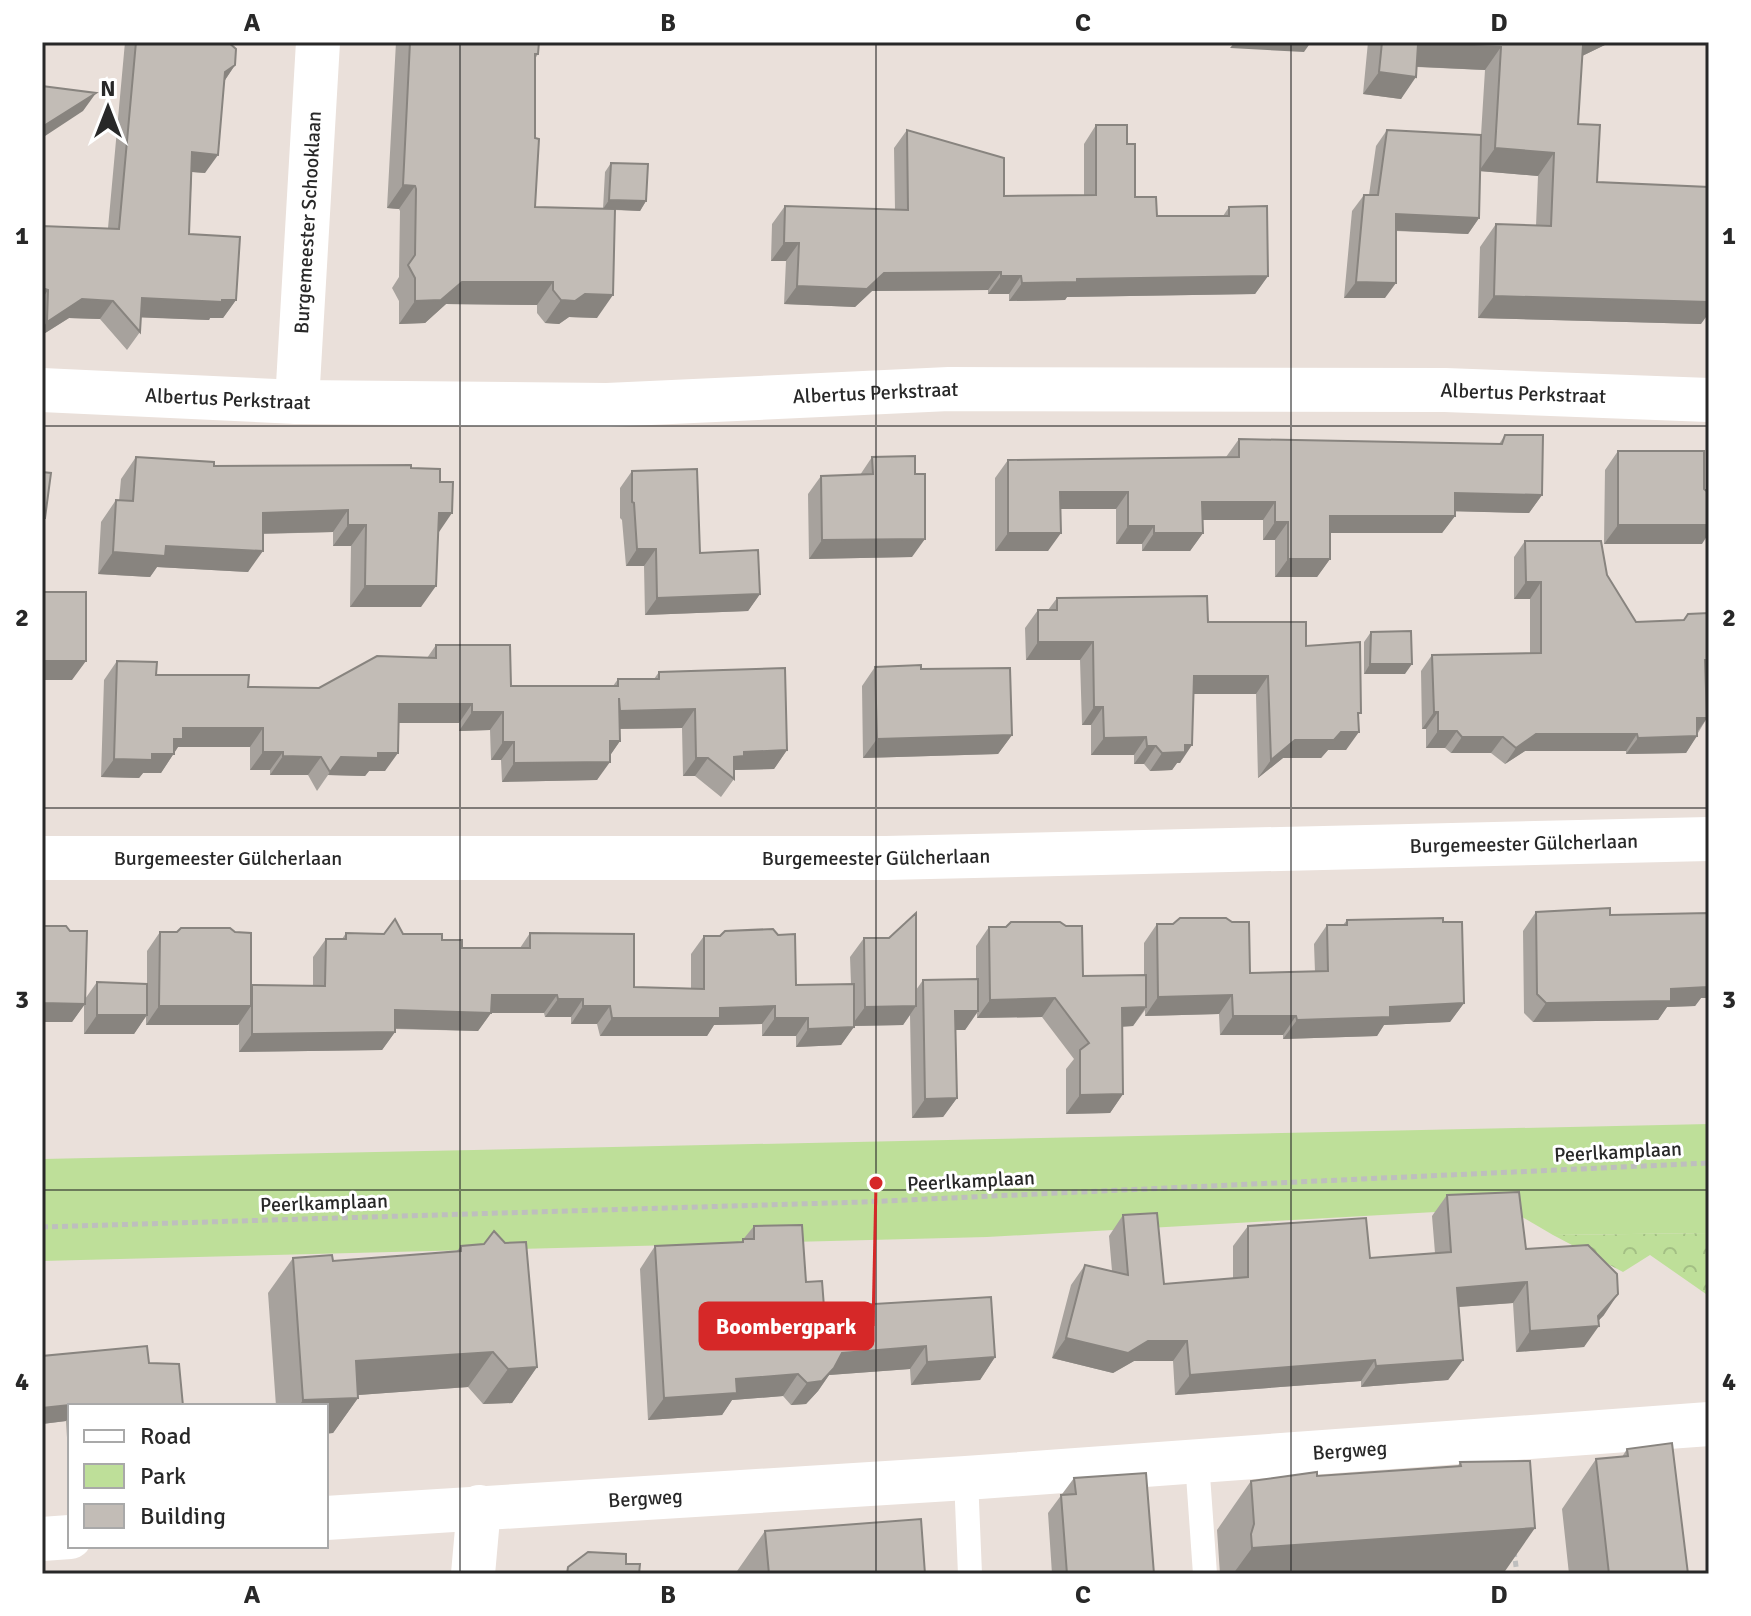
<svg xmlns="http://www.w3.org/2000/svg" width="1751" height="1616" font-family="Signika,sans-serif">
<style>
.forest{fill:url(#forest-crowns)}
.park{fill:#bedf99}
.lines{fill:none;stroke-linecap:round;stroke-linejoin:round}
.path{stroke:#bebebe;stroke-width:5;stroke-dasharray:6 4;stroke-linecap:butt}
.lane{stroke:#fff;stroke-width:24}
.street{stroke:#fff;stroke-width:44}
.wall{fill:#a7a29d}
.shaded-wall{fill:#88847f}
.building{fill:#c2bcb6;stroke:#88847f;stroke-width:2}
.grid{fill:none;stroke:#282828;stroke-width:2;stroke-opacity:0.55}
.labels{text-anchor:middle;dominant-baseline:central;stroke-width:6;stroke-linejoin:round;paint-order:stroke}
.street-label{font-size:20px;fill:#282828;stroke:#fff}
.leader{fill:none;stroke:#d62828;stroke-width:3}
.callout-dot{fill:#d62828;stroke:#fff;stroke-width:3}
.callout{fill:#d62828;stroke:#d62828;stroke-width:3}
.callout-label{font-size:22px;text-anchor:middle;font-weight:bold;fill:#fff}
.neatline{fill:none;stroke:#282828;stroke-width:3}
.grid-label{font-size:26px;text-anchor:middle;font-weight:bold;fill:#282828}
</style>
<defs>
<pattern id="forest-crowns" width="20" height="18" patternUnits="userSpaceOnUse" patternTransform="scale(2)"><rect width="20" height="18" fill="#bedf99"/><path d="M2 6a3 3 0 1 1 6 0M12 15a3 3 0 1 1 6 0" fill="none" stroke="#a3bf84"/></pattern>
</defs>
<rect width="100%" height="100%" fill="#eae0da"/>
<path class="forest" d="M1709,1233v45l-3,16 -56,-39 -27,17 -70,-37z"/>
<path class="park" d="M1709,1124v109l-156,2 -46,-27 -520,29 -945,24v-102z"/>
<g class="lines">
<path class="path" d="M42,1227l821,-25 846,-39
M1514,1551l3,23"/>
<path class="lane" d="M1197,1461l8,113
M966,1478l4,96"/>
<g class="street">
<path id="s1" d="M42,390l255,12 310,3 342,-16 496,1 264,10"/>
<path id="s2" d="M297,402l21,-360"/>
<path id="s3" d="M42,858h844l823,-19"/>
<path id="s4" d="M326,1518l640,-40 743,-54"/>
<path d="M42,1539l28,-2"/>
<path d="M473,1574l6,-67"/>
</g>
</g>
<path class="wall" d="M125,42h103l7,23 -10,15 -20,93 -13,-1 -3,62 47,66 -13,18h-13l-1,2 -68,-3 -1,15 -13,18 -27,-31 -31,-1 -27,17v-109l66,2z
M396,42h143l-1,12 -3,5v148l68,2 2,-37 6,-9 35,38 -6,10 -25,-1 -18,108 -28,-1 -10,7 -14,-1 -8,-10v-8l-91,-1 -21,19 -26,1v-23l-7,-13 7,-11 1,-66 -1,-2 -12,-1z
M1368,42h243l-29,14 -4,68 19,58 104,142 -223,-6 2,-71 16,-23 40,2 2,-50 -58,-5 -1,47 -11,16 -72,-3 -11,67h-41l8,-87 12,-16h5l7,-49 11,-16 94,5 4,-65 -68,-3 -16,32 -38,-5z
M1096,125l31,19 8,53 22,19h66l6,-9 39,69 -13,18 -188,3 -2,3 -56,1v-7h-21v-4l-116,1 -17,16 -71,-3 2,-43h-15l1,-37 13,-18 110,4 -1,-62 13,-18 97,66 80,-1v-51z
M1505,435l37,60 -13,18 -74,-2v5l-13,17h-112v26l-13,18h-42v-37h-12v-20h-61l1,13 -13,18h-48v-7h-26v-35h-55l-13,42h-53v-73l13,-18 218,-3 13,-18 260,5z
M1618,451l86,38 -2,55h-98l1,-74z
M136,457l78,9 197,2 27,65 -17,74h-71l1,-61h-18v-14l-70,2 -15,38 -91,-5 -7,10 -52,-3 3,-52 15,-22 3,1 2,-22z
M872,457l43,17 -3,83 -103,2 -1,-65 13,-18 39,-1z
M632,471l68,82 60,41 -12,17 -103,4 -1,-49h-18l-4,-46 -2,-2v-30z
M1525,541l82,34 29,47 47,-2 5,-6 21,63h-4l2,41 -21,35 -60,1v-3h-101l-20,13 -14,-11h-40l-6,-5h-19v-19h-4l-1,-58 11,-16 98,-2v-54h-16v-42z
M1057,598l151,24 98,24 52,71 -12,33h-18l-7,8h-38l-25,20 -2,-84h-62l-14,69h-3l-5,7 -22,1 -6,-7h-10v-9h-43v-30h-9l-2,-65h-54l-1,-32 13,-18h10z
M1371,632l34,42h-41v-32z
M436,645l75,41h102l5,-7h36l5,-7 128,78 -13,19 -40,1v9l-13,18 -26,-21h-12l-1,-48 -63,1 1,12 -10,14 -13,25 -95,2 -1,-22h-10l-1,-30 -31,1v-8h-61l-13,48h-16l-4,5 -37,-1 -11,16 -9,-16h-38v-5h-20v-23h-72l-17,26h-18l-4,5 -38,-1 3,-97 13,-19 39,14 92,12 71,1 108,-30z
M875,667l46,2 91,66 -14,19 -135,4 -1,-72z
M1536,912l74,3 99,-2v85h-8l-6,8 -28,1 -9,13 -125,2 -9,-9 -1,-82z
M1347,920l96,2 21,81 -14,19 -66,3 -7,11 -94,3v-4h-63l-1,-21 -74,2v-6l-12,16 -11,1 1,67 -13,19 -44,1v-45l8,-10 -32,-42 -65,1v-5l-12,17h-10l2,68 -14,19 -31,1 -2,-103 -7,10 -49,1 -13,19 -45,2v-11h-34v-12l-48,1 -7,11h-107l-3,-12h-26v-7h-26l-1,-4h-53l-13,18 -83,-2v3l-13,18 -143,2v-29l-1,2h-92v-9l-12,18h-50v-29l-12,17h-30v-96l43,73 12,-17 50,2v-33l13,-19 91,54h62v-29l13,-18h16l4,-6 57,1 39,6 20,8h58l10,-15 104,54 57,1v-34l13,-18 92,49 55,-1 -1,-27 14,-19 52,52 7,-10 53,-1v-33l13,-19 94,49 61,-1v-32l13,-19 93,49 65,-1 -1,-28 13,-19h16z
M1447,1195l79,54 78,66 -6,6 -14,26 -68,5 -3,-49 -54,4 4,53 -15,20 -87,7v-6l-186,14 -2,-34h-39l-21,12 -61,-15 19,-73 14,-20 27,6 -3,-35 14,-21 41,69 69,-6v-32l15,-20 122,32 65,-5 -3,-37z
M754,1226l52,56 18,25 171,50 -15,23 -69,5 -1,-16 -81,6 -11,16 -12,13 -15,1 -8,-9 -51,4 -10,15 -74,5 -8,-151 15,-23 86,-4z
M461,1246l76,121 -25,36 -29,1 -15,-17 -110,8v3l-25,35 -7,-27h-50l-8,-113 25,-35 40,3 124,-10z
M147,1346l2,17 30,1 4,42h-113v48h-2l-2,-33 -24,3v-68z
M1627,1449l61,125h-119l-7,-65 34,-50 26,-2z
M1460,1462l43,112h-283l-3,-44 34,-49 207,-15z
M1074,1478l80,96h-102l-4,-61z
M765,1531l160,43h-190z"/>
<path class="shaded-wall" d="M1235,42h76l-7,10 -74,-4z
M1586,42h25l-31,15 -13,11z
M1418,44l83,3 -16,23 -83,-4z
M235,65l-12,18 2,-11z
M1379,72l37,5 -15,22 -38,-5z
M96,93l-13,18 -41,27v-11z
M1495,148l59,5 -16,23 -59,-5z
M192,152l26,3 -13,18 -25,-2z
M403,185l12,1 -16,23 -12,-1z
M609,200l37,1 -6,10 -37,-2z
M1396,214l83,4 -11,16 -83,-4z
M784,243h15l-13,18h-15z
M1001,272l-13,18 -116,1 -17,16 -71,-3 13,-18 87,-13z
M1001,276h20l-12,18h-21z
M1268,276l-13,18 -188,3 -2,3 -56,1 13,-18 55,-4z
M462,282h91l-16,23 -91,-1 -21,19 -26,1 16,-23z
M1356,282l40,1 -11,15h-41z
M42,288l6,2 -6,9z
M585,294l28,1 -16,23 -28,-1 -10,7 -14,-1 16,-23z
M1494,296l215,6v11l-8,11 -223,-6z
M142,298l80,2h14l-13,18h-13l-1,2 -80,-3z
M82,299l31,2 -13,18 -31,-1 -27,17v-6l5,-7z
M1060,492h68l-12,17h-68z
M1455,493l87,2 -13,18 -87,-2z
M1202,502h73l-12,18h-73z
M348,510l-15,22 -85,2 15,-21z
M439,513h13l-15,22z
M1330,516h125l-13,17h-125z
M1275,522h13l-13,18h-12z
M348,525h18l-15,21h-18z
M1618,525h91v8l-7,11h-98z
M1128,526h26l-12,18h-26z
M1008,533h53l-13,18h-53z
M1154,533h49l-13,18h-48z
M925,539l-13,18 -103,2 13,-19z
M166,546l97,5 -15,21 -91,-5 -7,10 -52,-3 15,-22z
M637,549h19l-12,17h-18z
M1288,559h42l-13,18h-42z
M1526,582h15l-11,17h-16z
M365,586h71l-15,21h-71z
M760,594l-12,17 -103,4 12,-17z
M1038,642h55l-13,18h-54z
M1705,660h4v17h-16z
M44,661h42l-14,19h-30v-17z
M1370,664h42l-7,10h-41z
M1194,676h74l-12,18h-74z
M399,704h73l-13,19h-73z
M1094,707h9l-12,18h-9z
M695,709l-13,19 -75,1 13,-18z
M472,712h31l-13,18 -31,1z
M1434,712h4l-12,17h-4z
M1697,718h10l-12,17z
M183,728h80l-13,19h-72l-17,26h-18l-4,5 -38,-1 13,-18 38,-5z
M1438,731h19l-12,17h-19z
M1341,732h18l-13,18h-18l-7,8h-38l-25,20 13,-18 24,-20z
M1536,734h101l-11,17h-101l-20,13 11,-16z
M1012,735l-14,19 -135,4 14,-19z
M1697,736l-11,17 -60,1 12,-16z
M1146,737l-12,18h-43l13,-17z
M1462,737h41l-12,16h-40z
M610,741h10l-13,19z
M503,742h11l-13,18h-10z
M1185,745h7l-12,18h-3l-5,7 -22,1 12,-18z
M1147,746h9l-12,18h-10z
M787,750l-13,19 -40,1v-13l10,-5z
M263,752h20l-13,18h-20z
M378,753h20l-13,18h-16l-4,5 -37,-1 13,-18z
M283,756l38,1 -13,18h-38z
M696,758h12l-13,18h-12z
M610,762l-13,18 -95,2 12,-19z
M1709,979v19h-8l-6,8 -28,1 -9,13 -125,2 13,-19 125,-14z
M492,995h65l-13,18h-54h1l-13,18 -96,-3 13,-18z
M1232,995l-13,19 -74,2 13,-19z
M1055,998l-13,19 -65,1 13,-18z
M558,999h25l-12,18h-26z
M42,1003l43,1 -13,18h-30z
M1464,1003l-14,19 -66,3 -7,11 -94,3 14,-19 93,-13z
M159,1006h92l-13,19h-92z
M583,1006h27l-13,18h-26z
M775,1006l-13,18 -48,1 -7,11h-107l12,-18 108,-10z
M916,1006l-13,19 -52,1 14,-19z
M1146,1007l-13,19 -25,1 14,-19z
M955,1011h23l-13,19h-23z
M97,1015h50l-13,19h-50z
M1233,1016h63l-13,19h-63z
M775,1018h33l-12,18h-34z
M854,1027l-13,18 -45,2 12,-18z
M395,1032l-13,18 -143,2 13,-18z
M1123,1094l-13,19 -44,1 14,-19z
M957,1098l-14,19 -31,1 13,-19z
M1527,1282l-14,21 -70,5 14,-20z
M1618,1294l-14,21 -12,12 7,-1 -15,21 -68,5 14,-21 68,-15z
M1066,1338l82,3h39l-14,20h-39l-21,12 -61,-15z
M926,1346l-16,23 -81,6 -11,16 -12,13 -15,1 16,-22 35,-30z
M493,1352l-25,35 -137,10 25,-36z
M995,1357l-15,23 -69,5 16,-23z
M1375,1360l-14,21 -186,14 15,-20z
M1463,1360l-15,20 -87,7 15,-21z
M537,1367l-25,36 -29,1 25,-35z
M798,1374l-15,22 -51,4 -10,15 -74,5 16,-22 72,-19z
M358,1398l-25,35 -7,1v-28h-27l4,-6z
M78,1404l-1,2h-7v10l-4,5 -24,3v-16z
M1535,1528l-32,46h-270l19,-26z"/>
<path class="building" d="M136,42h92l8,7 -1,16 -10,7 -7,83 -26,-3 -3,82 51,3 -4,63h-14v2l-80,-4 -2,34 -27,-31 -31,-2 -35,23 1,-32 -6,-2v-62l77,3z
M410,42h129l-1,12h-3v84l4,1 -4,68 80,2 -2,86 -28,-1 -10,7 -14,-1 -8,-10v-8h-91l-21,18 -26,1v-23l-7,-13 7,-10 1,-66 -1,-3 -12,-1z
M1382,42h206v4l-5,-1 -5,79 22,1 -3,57 112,5v115l-215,-6 2,-72 55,2 3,-73 -59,-5 6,-101 -83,-3 -2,33 -37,-5z
M42,86l54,7 -54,34z
M1096,125h31v19h8v53h21l1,19h72v-9l38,-1 1,70 -191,3v3l-55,1 -1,-7h-20v-4l-117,1 -17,16 -70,-3 2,-43h-15l1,-37 123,4 -1,-80 97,28v38l92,-1z
M1387,130l94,5 -2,83 -83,-4v69l-40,-1 8,-87h14z
M611,163l37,1 -2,37 -37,-1z
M1505,435h38l-1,60 -87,-2v23h-125v43h-42v-37h-13v-20h-73l1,31h-49v-7h-26v-34h-68l1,41h-53v-73l231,-3v-18l263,5z
M1618,451h86v38l5,4v32h-91z
M915,456v18h10v65l-103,1 -1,-64 52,-2 -1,-17z
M136,457l78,5v4l197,-1v3l29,1v13h13l-1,31h-13l-3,73h-71l1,-61h-18v-15l-85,3v38l-97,-5 -1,10 -52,-4 3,-52 17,1z
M697,469l3,84 58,-3 2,44 -103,4 -1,-49h-19l-3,-46 -2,-1v-31z
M42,472l9,1 -6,45h-3z
M1525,541h76l6,34 29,47 48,-2 4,-6 21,-1v47h-4l2,58h-10v18l-59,2 -1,-4h-101l-20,14 -13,-11h-41l-5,-6h-19v-19h-4l-2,-57 109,-2v-71h-15z
M42,592h44v69h-42v9l-2,-1z
M1207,596l1,26h98v24l54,-4 1,71h-3l1,19h-18l-7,8h-39l-24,20 -3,-84h-74l-2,69h-7v7l-23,1 -6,-7h-9l-1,-9 -42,1 -1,-31h-9l-1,-65h-55v-32h19v-12z
M1411,631l1,33h-42l1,-32z
M436,645h74l1,41h107v-7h41v-7l126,-4 2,82 -43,2v4l-10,1v22l-26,-21h-12l-1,-49 -75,2 -1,-13 1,43h-10v21l-96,1v-21h-11v-30h-31v-8h-73l-1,49h-20v5l-37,-1 -11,15 -9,-15 -38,-1v-4h-20v-24h-80v11h-9v15h-22v6l-38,-1 3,-98 40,1 -1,13h93l-1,12 71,1 58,-32 59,2z
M921,665v4l89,-1 2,67 -135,4 -2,-72z
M1610,908v7l99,-2 -1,74 -37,2v12l-125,2 -9,-9 -1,-82z
M916,913v93l-51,1 -1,-69h25z
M1180,918h46l6,4h17l1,51 78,-2 -1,-46h20v-5l96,-2v4h19l2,81 -74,4v10l-93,3 -1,-4h-63l-1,-21 -74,2 -1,-73h16z
M395,919l8,15h39v6h20v8h68v-15l104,1v53l70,2v-53h16l5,-5 48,-2 5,6 17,-1 1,51 58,-1v43l-46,2v-11h-33v-12l-55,2v10h-108l-2,-12h-27v-7h-25l-1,-4h-65l-1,18 -96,-3v22l-143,2v-49l73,1 1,-47h20v-6l38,1z
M1011,922h49l6,4h16l1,50 63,-1v32l-24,1 1,86 -43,1v-45l9,-7 -34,-45 -65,2 -1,-73h17z
M42,926h24l4,5h17l-2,73 -43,-1z
M181,928h49l5,4 16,1v73h-92l1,-74h17z
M978,979v32h-23l2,87 -32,1 -2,-119z
M97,982l50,2v31h-50z
M1519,1192l7,57 62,-4 29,29 1,20 -20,22 1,10 -69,5 -3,-49 -70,6 6,72 -87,6 -1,-6 -185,15 -3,-34h-39l-20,12 -62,-15 19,-73 43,10 -5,-60 34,-2 7,71 84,-7v-51l118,-8 4,40 81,-6 -4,-57z
M802,1225l4,57 16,-1 2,26 167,-10 4,60 -68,5 -1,-16 -84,7 -8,15 -12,13 -15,2 -9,-9 -62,5 1,14 -73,5 -9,-152 88,-4v-3h11v-13z
M494,1231l11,12 21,-1 11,125 -29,2 -15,-17 -137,9 2,37 -55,2 -10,-142 39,-3 1,6 128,-10v-5l23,-2z
M147,1346l2,17 30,1 4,42h-105v-2l-36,4v-52z
M1672,1443l16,131h-79l-13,-115 32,-3 -1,-7z
M1530,1461l5,67 -283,20 -1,-14 3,-10 -3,-43 66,-9v4l144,-10 -1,-4z
M1146,1473l8,101h-87l-6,-79 15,-1 -2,-16z
M921,1519l4,55h-156l-4,-43z
M588,1552l38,2v10h14l-1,10h-72l1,-7z"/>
<path class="grid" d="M460,42v1532M876,42v1532M1291,42v1532M42,426h1667M42,808h1667M42,1190h1667"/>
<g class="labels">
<g class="street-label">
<text stroke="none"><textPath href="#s2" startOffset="180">Burgemeester Schooklaan</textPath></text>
<text stroke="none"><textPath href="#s1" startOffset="834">Albertus Perkstraat</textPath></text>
<text stroke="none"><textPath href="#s1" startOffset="1482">Albertus Perkstraat</textPath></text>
<text stroke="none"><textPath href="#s1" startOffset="186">Albertus Perkstraat</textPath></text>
<text stroke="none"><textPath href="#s3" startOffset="1482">Burgemeester Gülcherlaan</textPath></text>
<text stroke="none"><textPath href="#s3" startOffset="834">Burgemeester Gülcherlaan</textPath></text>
<text stroke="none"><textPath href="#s3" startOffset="186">Burgemeester Gülcherlaan</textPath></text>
<text transform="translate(1618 1152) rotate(-3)">Peerlkamplaan</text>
<text transform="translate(971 1181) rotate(-3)">Peerlkamplaan</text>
<text transform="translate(324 1203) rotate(-2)">Peerlkamplaan</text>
<text stroke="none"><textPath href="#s4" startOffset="1026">Bergweg</textPath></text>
<text stroke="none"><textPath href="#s4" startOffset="320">Bergweg</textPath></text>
</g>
</g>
<path class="leader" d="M876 1183L873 1326"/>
<circle class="callout-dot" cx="876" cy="1183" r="8"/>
<rect class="callout" x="700" y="1303" width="173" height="46" rx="8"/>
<g class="callout-label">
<text x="786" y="1334">Boombergpark</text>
</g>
<rect width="1751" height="1616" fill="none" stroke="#ffffff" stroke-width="88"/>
<rect x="68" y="1404" width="260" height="144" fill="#ffffff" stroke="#a9a9a9" stroke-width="2"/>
<rect x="84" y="1430" width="40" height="12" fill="#ffffff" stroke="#a9a9a9" stroke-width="2"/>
<text x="140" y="1444" font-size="24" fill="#282828">Road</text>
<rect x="84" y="1464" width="40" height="24" fill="#bedf99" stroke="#a9a9a9" stroke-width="2"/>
<text x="140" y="1484" font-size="24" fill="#282828">Park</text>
<rect x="84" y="1504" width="40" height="24" fill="#c2bcb6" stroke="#a9a9a9" stroke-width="2"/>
<text x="140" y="1524" font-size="24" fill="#282828">Building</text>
<g transform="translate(108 108)" stroke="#ffffff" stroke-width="6" paint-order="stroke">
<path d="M0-6L14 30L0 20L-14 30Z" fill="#282828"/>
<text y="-12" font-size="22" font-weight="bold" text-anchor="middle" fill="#282828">N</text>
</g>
<rect x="44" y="44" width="1663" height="1528" class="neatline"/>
<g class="grid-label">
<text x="252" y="31">A</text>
<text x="668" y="31">B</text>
<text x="1083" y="31">C</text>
<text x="1499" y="31">D</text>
<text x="22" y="244">1</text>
<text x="1729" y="244">1</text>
<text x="22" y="626">2</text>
<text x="1729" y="626">2</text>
<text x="22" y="1008">3</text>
<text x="1729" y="1008">3</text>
<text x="22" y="1390">4</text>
<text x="1729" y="1390">4</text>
<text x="252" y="1603">A</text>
<text x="668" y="1603">B</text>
<text x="1083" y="1603">C</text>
<text x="1499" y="1603">D</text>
</g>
</svg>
